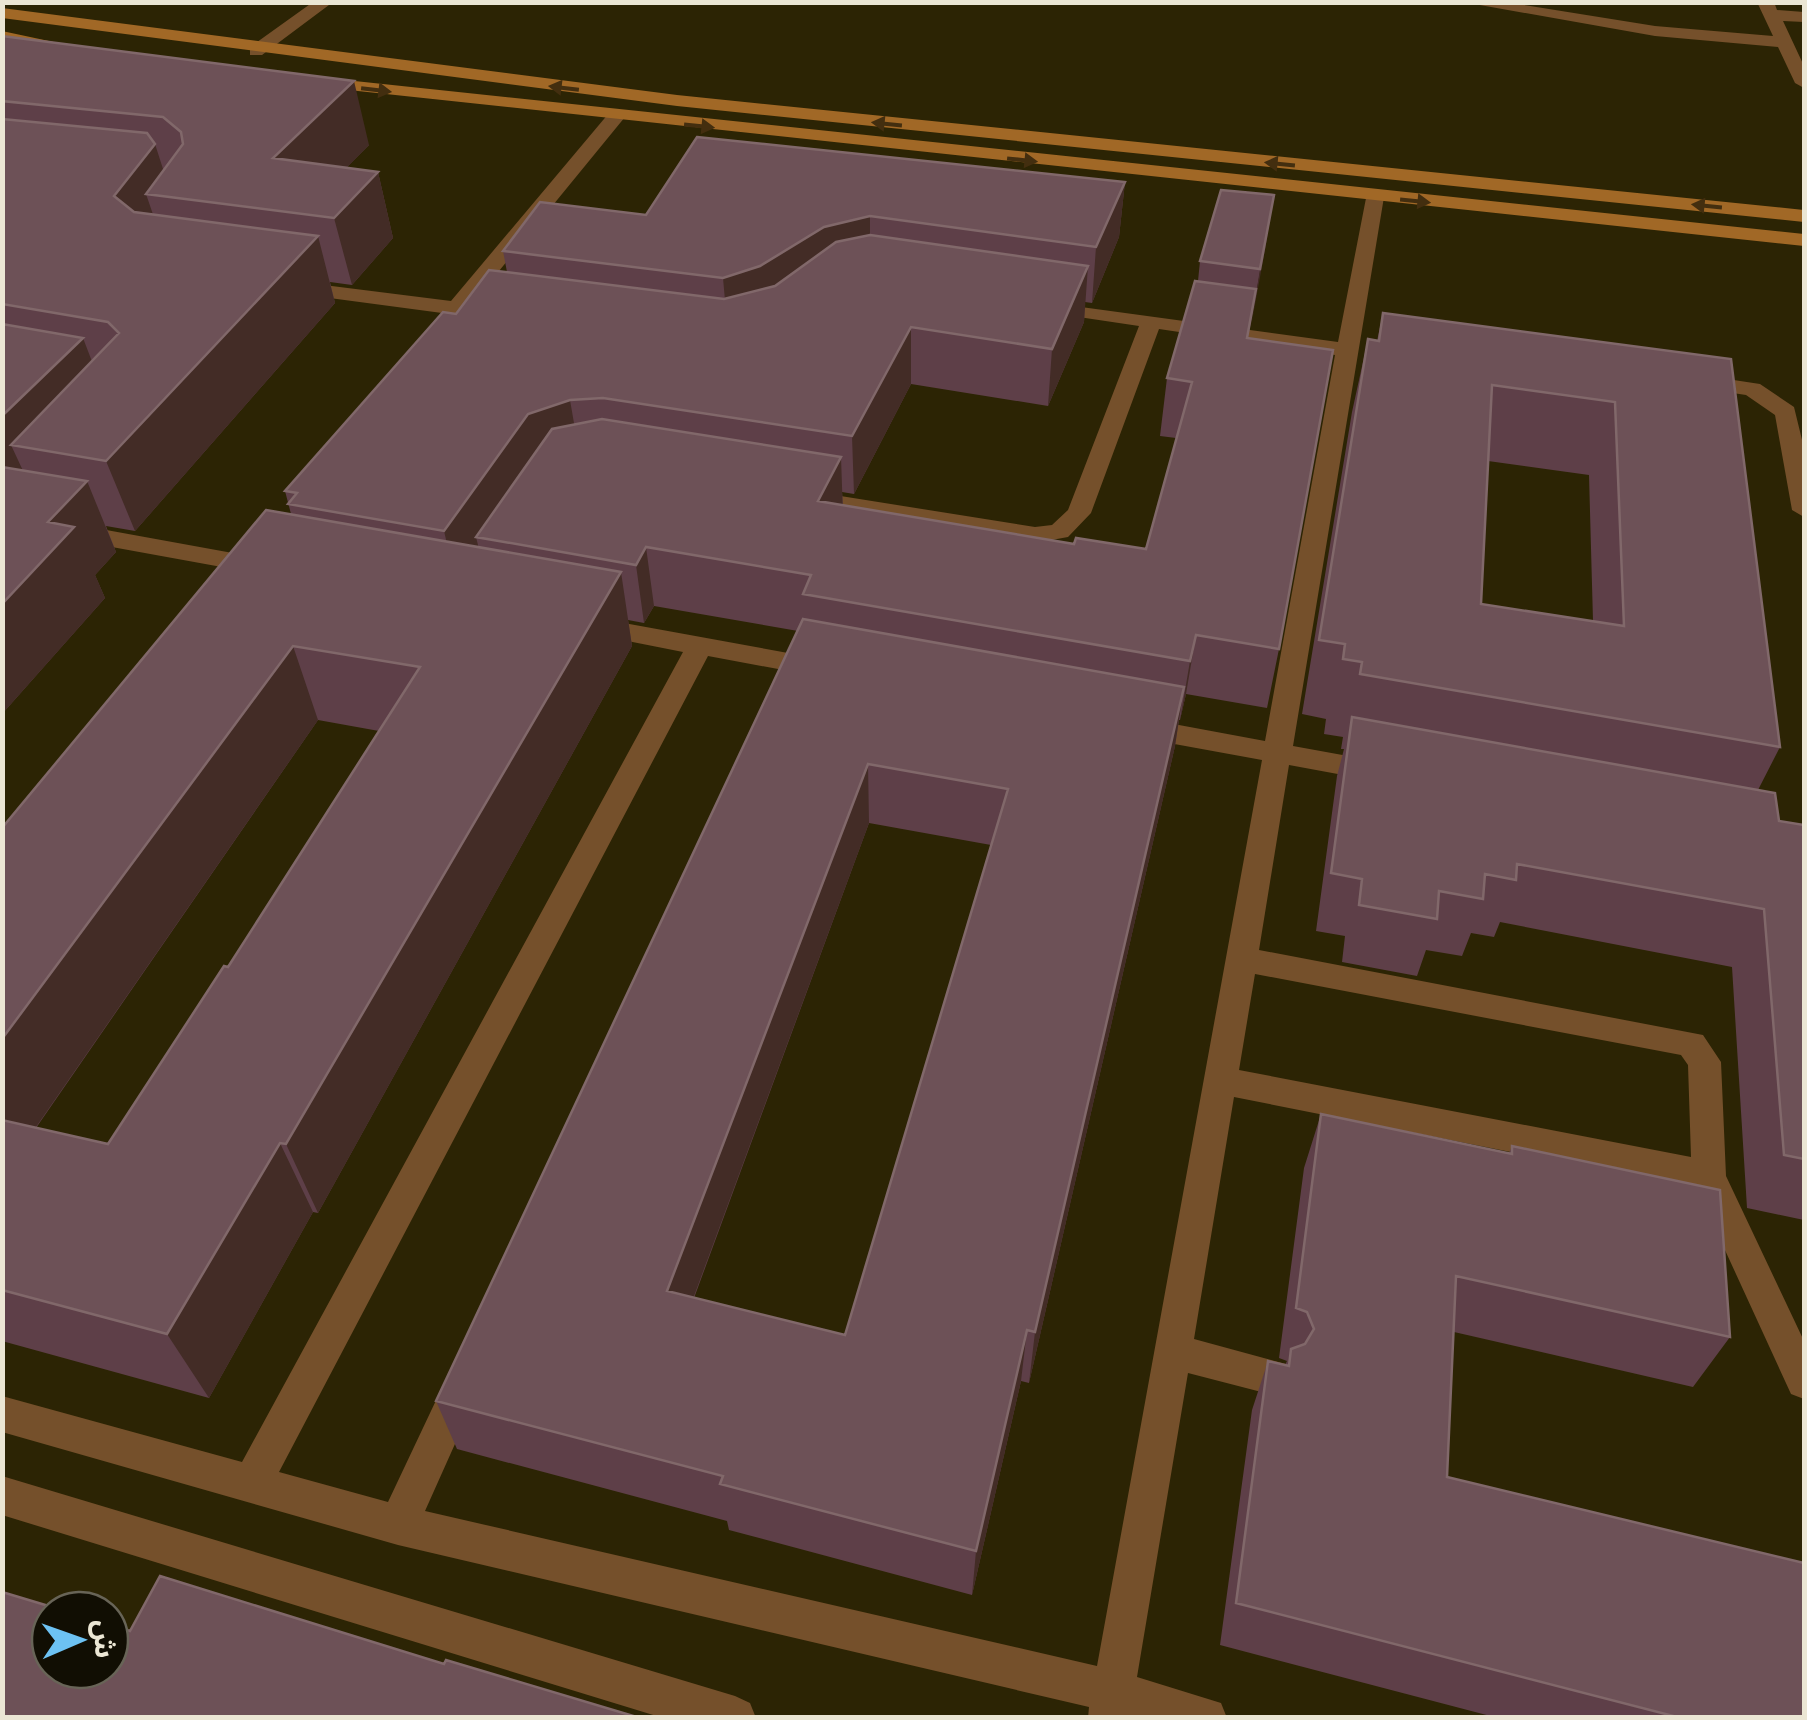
<svg xmlns="http://www.w3.org/2000/svg" width="1807" height="1720" font-family="Arial,'Noto Sans Arabic',sans-serif">
<style>
.lines{fill:none;stroke-linecap:round;stroke-linejoin:round}
.street{fill:#75502b;fill-rule:evenodd}
.secondary{fill:#a16826;fill-rule:evenodd}
.wall{fill:#5e3f48;fill-rule:evenodd}
.shaded-wall{fill:#432c26}
.building{fill:#6d5157;stroke:#81686a;stroke-width:2.5;fill-rule:evenodd}
.oneway{fill:#432e0f}
</style>
<rect width="100%" height="100%" fill="#2c2404"/>
<g class="lines">
<path class="street" d="M313,2h20l-71,53h-12v-8z
M1463,2h43l149,24 118,10 -16,-34h17l3,8 27,2v10l-21,-1 21,45v22l-9,-5 -17,-36 -123,-11z
M609,113l16,4 -153,187 35,5v10l-45,-3 -14,10 -11,-7 5,-6 -150,-20 -11,-6 11,-6 159,20z
M1367,193l17,4 -91,549 88,16 14,10 -14,10 -92,-17 -30,185 444,85 18,27 5,114 78,165v58l-13,-5 -94,-205 -463,-92 -40,242 92,25 6,13 -6,13 -13,5 -85,-22 -51,304 84,26 6,15h-139l1,-11 -691,-162 -396,-113v-36l240,66 441,-810 -101,-20 -4,-6 4,-6 9,-3 230,42 14,9 -4,6 -10,3 -113,-21 -429,816 109,30 60,-127 13,-5 13,5 6,13 -55,123 672,155 165,-906 -126,-23 -14,-10 14,-10 129,24 70,-386 -176,-26 -68,184 -23,24 -33,6 -232,-39 -12,-7 12,-7 232,37 17,-2 16,-15 71,-184 -94,-14 -8,-1v-10l301,41zM1255,974l426,81 7,10 3,92 -452,-87z
M1694,374l66,10 34,23 10,41v69l-12,-7 -17,-95 -29,-20 -60,-9v-10z
M2,511l263,48 13,8 -13,8 -263,-48z
M2,1476l733,220 15,7 6,15h-93l-661,-203z"/>
<path class="secondary" d="M2,8l675,87 1127,115v12l-1127,-116 -675,-88z
M2,31l61,13 -9,5 -52,-8z
M317,77l1487,157v12l-1493,-160v-8z"/>
</g>
<path class="wall" d="M2,36l367,109 -23,23 32,4 15,66 -41,47 -22,-3 5,21 -200,228 -29,-5 10,26 -21,23 10,23 -103,116z
M1125,182l-6,55 -27,66 -7,-1 -1,20 -36,84 -137,-22 -57,110 -12,-2 1,13 231,39 72,5 30,-111 -16,-2 7,-58 31,-97 2,-20 74,-66 -26,143 31,311 -12,59 -81,-14 -6,26h-1l-4,26 -146,637 -8,-2 -49,214 -243,-65 -2,-9 -270,-72 -21,-48 362,-770 -144,-25 -10,17 -16,-3 4,26 -314,567 -5,-1 -104,186 -207,-57v-513l289,-314 -6,-23 171,-177 51,-42 -4,-21 143,-36zM318,720l61,11 -151,236 -120,177 -72,-16zM869,823l122,22 -146,490 -151,-37z
M1383,313l348,46 49,388 -22,43 21,31 25,4v395l-57,-12 -15,-241 -232,-45 -6,15 -23,-4 -9,23 -36,-6 -9,26 -75,-14 3,-26 -29,-5 21,-155 7,-27h-3l2,-12 -19,-3 2,-15 -24,-5 50,-302 16,-73 9,2zM1488,461l101,14 4,146 -112,-17z
M1321,1114l188,39 3,-7 218,191 -37,50 -239,-55 -7,145 357,241h-306l-278,-73 32,-235 16,-49 17,4 2,-4 -8,-3 25,-190z"/>
<path class="shaded-wall" d="M354,81l15,64 -68,69 -28,-56z
M155,144l17,53 -26,-3 13,38 -45,-36z
M378,172l15,66 -41,47 -18,-67z
M1125,182l-6,55 -27,66 4,-56z
M1274,195l-9,55 -14,76 9,-57z
M870,216v55l-142,63 -5,-56 101,-51z
M318,236l17,67 -200,228 -29,-70z
M1088,266l-4,56 -36,84 4,-57z
M911,327v57l-57,110 -2,-58z
M83,338l26,68 -98,39 20,43 -29,22v-94z
M570,400l10,58 -104,79 5,20 -23,33 -14,-59 84,-117z
M841,457l2,58 -25,-14z
M87,481l29,71 -21,23 10,23 -103,116v-110l46,-82z
M646,547l8,59 -10,17 -8,-58z
M621,572l11,74 -314,567 -32,-69z
M1196,635l-10,59 -6,26 10,-59z
M293,646l25,74 -316,456v-137z
M1184,687l-9,59 -146,637 6,-51z
M868,764l1,59 -192,519 -10,-51z
M280,1143l33,69 -104,186 -42,-64z
M1027,1330l-6,51 -49,214 4,-44z"/>
<path class="building" d="M2,36l352,45 -81,77 105,14 -44,46 -188,-24 37,-50 -2,-12 -18,-15 -161,-16z
M2,119l145,14 8,11 -41,52 20,16 184,24 -212,225 -95,-16 108,-112 -11,-11 -106,-18z
M697,137l428,45 -29,65 -226,-31 -46,11 -64,39 -37,12 -220,-27 37,-49 106,13z
M1221,190l53,5 -14,74 -60,-8z
M870,235l218,31 -36,83 -141,-22 -59,109 -249,-38 -33,2 -42,14 -84,117 -156,-27 9,-11 -12,-2 158,-179 13,2 33,-44 235,29 51,-13 61,-44z
M1195,281l61,8 -9,49 86,12 -54,299 -83,-14 -6,26 -387,-67 8,-19 -165,-28 -10,18 -160,-28 76,-108 50,-10 239,38 -23,44 256,43 2,-6 70,11 46,-167 -25,-4z
M1383,313l348,46 49,388 -420,-73 2,-12 -19,-3 2,-15 -26,-4 49,-301 11,2zM1492,385l123,17 9,224 -143,-22z
M2,324l81,14 -81,78z
M2,467l85,14 -39,41 26,5 -72,77z
M266,510l355,62 -335,572 -6,-1 -113,191 -165,-44v-170l106,24 116,-178 4,1 192,-300 -127,-21 -291,393v-211z
M803,619l381,68 -149,645 -8,-2 -51,221 -256,-67 3,-8 -287,-75zM868,764l140,25 -163,546 -178,-44z
M1352,717l423,76 4,28 25,4v334l-20,-4 -20,-246 -247,-45 -1,16 -31,-6 -2,25 -44,-8 -2,28 -78,-14 3,-26 -31,-6z
M1321,1114l191,40v-8l208,44 10,147 -274,-61 -9,201 357,86v155h-123l-445,-115 32,-242 21,5 2,-17 14,-5 9,-15 -7,-17 -11,-4z
M160,1576l284,88 2,-4 194,58h-638v-126l60,18h-12v60h60v-45l20,6z"/>
<defs><path id="oneway-solid" d="M-6-.8H1V-3.2L6.5 0L1 3.2V.8H-6Z" transform="scale(2.5)"/></defs>
<g class="oneway">
<use href="#oneway-solid" transform="translate(564 88) rotate(-173)"/>
<use href="#oneway-solid" transform="translate(376 90) rotate(7)"/>
<use href="#oneway-solid" transform="translate(887 124) rotate(-174)"/>
<use href="#oneway-solid" transform="translate(699 126) rotate(6)"/>
<use href="#oneway-solid" transform="translate(1022 160) rotate(6)"/>
<use href="#oneway-solid" transform="translate(1280 164) rotate(-174)"/>
<use href="#oneway-solid" transform="translate(1415 201) rotate(6)"/>
<use href="#oneway-solid" transform="translate(1707 206) rotate(-174)"/>
</g>
<rect width="1807" height="1720" fill="none" stroke="#ebe6d4" stroke-width="10"/>
<g transform="translate(80 1640) rotate(88)"><circle r="48" fill="#110e03" stroke="#686457" stroke-width="2.5"/>
<path d="M0-8L18 38L0 25L-18 38Z" fill="#6dc2f3"/>
<text y="-15" font-size="28" font-weight="bold" text-anchor="middle" fill="#ebe6d4">ش</text>
</g>
</svg>
